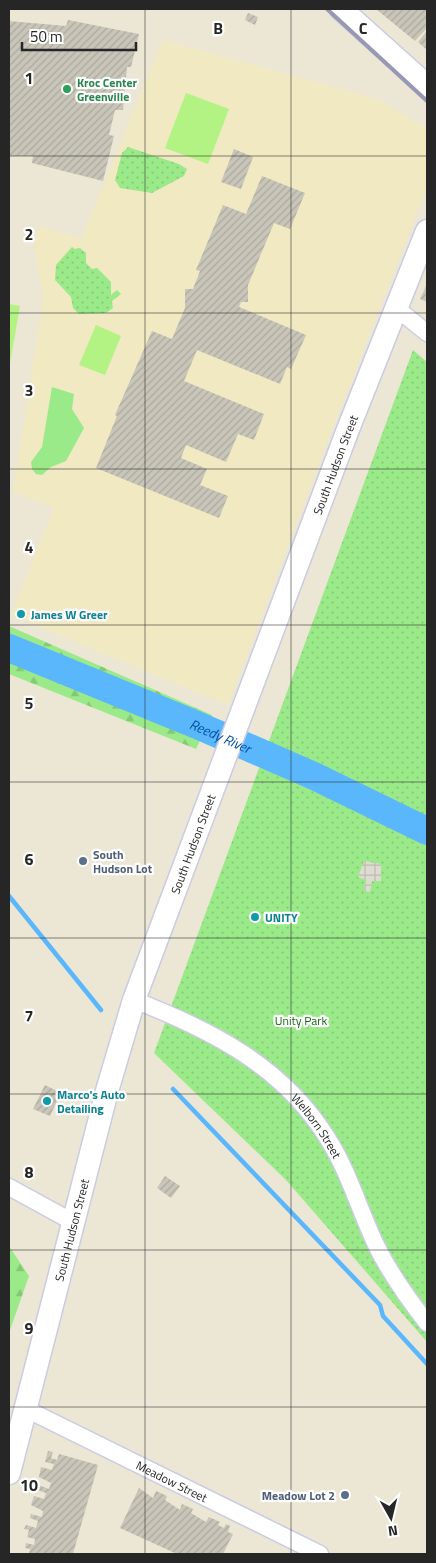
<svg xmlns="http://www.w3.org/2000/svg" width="436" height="1563" font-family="'Titillium Web',sans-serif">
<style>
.education{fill:#f0e9c2}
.forest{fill:url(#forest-firs)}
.park{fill:url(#park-dots)}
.garden{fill:#9bea8a}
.pitch{fill:#b2f384}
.plaza{fill:url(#plaza-grid)}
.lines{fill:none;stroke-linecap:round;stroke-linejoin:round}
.stream{stroke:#5ab7fc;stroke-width:4.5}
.river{stroke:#5ab7fc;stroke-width:28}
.building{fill:url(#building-hatch)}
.street-casing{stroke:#cbcbe2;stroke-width:19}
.secondary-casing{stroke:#cbcbe2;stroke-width:25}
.street{stroke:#fff;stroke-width:16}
.secondary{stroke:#fff;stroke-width:22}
.rail{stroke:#9998b4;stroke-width:4}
.grid{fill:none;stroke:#262626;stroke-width:1;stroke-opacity:0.55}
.leisure-dot{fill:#2e9e5b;stroke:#fff;stroke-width:2}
.culture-dot{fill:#0f9aa8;stroke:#fff;stroke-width:2}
.service-dot{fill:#5c6f8a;stroke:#fff;stroke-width:2}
.labels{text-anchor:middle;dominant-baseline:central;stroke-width:4.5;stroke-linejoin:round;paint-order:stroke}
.leisure-label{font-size:12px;font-weight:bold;fill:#27864d;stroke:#fff;text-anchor:start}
.street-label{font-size:12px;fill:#262626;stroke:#fff}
.culture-label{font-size:12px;font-weight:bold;fill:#0d838f;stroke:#fff;text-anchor:start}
.service-label{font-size:12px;font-weight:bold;fill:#4e5e75;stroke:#fff;text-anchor:start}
.park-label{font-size:12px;fill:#156911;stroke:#fff}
.water-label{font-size:14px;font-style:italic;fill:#004fa1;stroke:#fff}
.grid-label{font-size:16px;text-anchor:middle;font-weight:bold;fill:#262626;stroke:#fff;stroke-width:4.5;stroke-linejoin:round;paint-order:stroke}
</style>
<defs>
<pattern id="forest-firs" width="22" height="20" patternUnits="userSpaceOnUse" patternTransform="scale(1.25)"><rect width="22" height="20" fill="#9bea8a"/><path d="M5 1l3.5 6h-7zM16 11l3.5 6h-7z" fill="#85c977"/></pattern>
<pattern id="park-dots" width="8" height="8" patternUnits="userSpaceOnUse" patternTransform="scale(1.25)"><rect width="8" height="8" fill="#9bea8a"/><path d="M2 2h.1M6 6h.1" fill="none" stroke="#85c977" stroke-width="1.8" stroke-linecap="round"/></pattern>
<pattern id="plaza-grid" width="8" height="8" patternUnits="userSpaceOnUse" patternTransform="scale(1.25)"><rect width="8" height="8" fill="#dedcd1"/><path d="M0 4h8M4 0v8" fill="none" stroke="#bebdb3"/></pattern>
<pattern id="building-hatch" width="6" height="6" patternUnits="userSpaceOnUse" patternTransform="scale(1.25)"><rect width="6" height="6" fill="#c9c5b9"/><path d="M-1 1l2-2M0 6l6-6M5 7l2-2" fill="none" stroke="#aca99f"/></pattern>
</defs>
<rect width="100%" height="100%" fill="#ece6d5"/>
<path class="education" d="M163,40l214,59 50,29v59l-110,281 -89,237 -217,-90 43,-107 -41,-16 30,-193 -9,-53 5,-20 42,13z"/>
<path class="forest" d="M9,626l203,89 -16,34 -187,-75z
M9,1246l20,30 -20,57z"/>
<path class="park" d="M128,147l51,17 8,5 -3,7 -32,17 -32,-5 -5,-8 7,-27z
M72,247l3,2 5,-1 6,5v10l6,6 5,-1 14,14v13l6,-5 4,4 -9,7 1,7 -7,5 -27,1 -6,-6 -2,-11 -16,-17 1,-15z
M413,350l14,12v980l-141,-162 -132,-127z"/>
<path class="garden" d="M52,387l22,7 -2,15 12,19 -18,33 -15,6 -9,8 -6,-1 -4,-5 -1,-7 11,-15z"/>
<path class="pitch" d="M186,93l43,16 -21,55 -43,-16z
M9,304l11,2 -11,63z
M96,325l25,11 -16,39 -26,-10z"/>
<path class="plaza" d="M364,861l17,3v17h-9l-2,11 -6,-1 2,-11 -8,-3z"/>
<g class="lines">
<path class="stream" d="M9,896l92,114
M173,1089l207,216 3,11 44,48"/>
<path class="river" id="s1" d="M9,648l188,77 117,51 113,55"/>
</g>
<path class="building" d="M376,9h51v19l-12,13z
M248,13l10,4 -3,8 -10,-5z
M68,20l71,14 -8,33h-4l-4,43h-8l-6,25 5,1 -11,45 -71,-18 1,-7h-24v-135l57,5z
M427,31v19l-9,-8z
M234,149l19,8 -12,32 -20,-7z
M262,176l43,17 -15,36 -16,-6 -26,62v17h-7l-2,5 67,28 -15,34 -4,-2 -7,17 -83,-34 -13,31 80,33 -10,26 -16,-6 -12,28 -40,-17 -5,13 26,11 -7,16 28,11 -9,22 -123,-50 21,-52 -2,-1 37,-84 20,8 13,-31v-19h8l7,-18 -4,-1 27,-65 23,9z
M427,284v18l-7,-3z
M45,1085l16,8 -11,23 -17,-7z
M165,1176l15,10 -9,12 -14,-10z
M48,1451l5,1 -2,6 6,2 2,-6 39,11 -25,89h-44l1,-5 -5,-1 1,-5 8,2 1,-6 -8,-2 2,-7 -5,-1 2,-4 10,3 2,-7 -8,-3 1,-4 11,3 1,-6 -12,-6 3,-9 10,3 2,-6 -9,-3 1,-5 11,4 2,-6 -12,-6 2,-10 11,3 2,-6 -9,-2z
M139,1488l14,10 3,-7 11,5 -2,4 15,10 2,-6 11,5 -2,4 15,9 3,-5 11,5 -2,3 6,3 2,-4 4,2 -2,6 5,2 -10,20h-46l-57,-26z"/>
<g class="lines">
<defs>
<g id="street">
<path d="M395,307l32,26"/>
<path id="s2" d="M134,1000c77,30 149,66 194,139 21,33 32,73 49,108 13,26 32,53 50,76"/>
<path d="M9,1187l64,35"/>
<path id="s3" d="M24,1408l296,146"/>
</g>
<g id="secondary">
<path d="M341,9l86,77"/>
<path id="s4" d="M9,1473l98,-382 27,-91 213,-568 80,-201"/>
</g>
</defs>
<use href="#street" class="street-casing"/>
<use href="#secondary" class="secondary-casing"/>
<use href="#street" class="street"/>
<use href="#secondary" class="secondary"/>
<path class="rail" d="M327,9l100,92"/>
</g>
<path class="grid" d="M145,9v1545M291,9v1545M9,156h418M9,313h418M9,469h418M9,625h418M9,782h418M9,938h418M9,1094h418M9,1250h418M9,1407h418"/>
<circle class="leisure-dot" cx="67" cy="89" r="5"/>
<g class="culture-dot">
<circle cx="21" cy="614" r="5"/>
<circle cx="255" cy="917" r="5"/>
<circle cx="47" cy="1101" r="5"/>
</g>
<g class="service-dot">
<circle cx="83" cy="861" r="5"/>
<circle cx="345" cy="1495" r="5"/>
</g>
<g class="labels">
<g class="leisure-label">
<text x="77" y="82">Kroc Center<tspan x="77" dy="14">Greenville</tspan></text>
</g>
<g class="street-label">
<text stroke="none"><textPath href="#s4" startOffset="1061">South Hudson Street</textPath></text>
<text stroke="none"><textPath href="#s4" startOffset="656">South Hudson Street</textPath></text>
<text stroke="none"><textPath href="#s2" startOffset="226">Welborn Street</textPath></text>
<text stroke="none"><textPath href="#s4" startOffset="251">South Hudson Street</textPath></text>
<text stroke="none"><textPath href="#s3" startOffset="165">Meadow Street</textPath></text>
</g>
<g class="culture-label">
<text x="31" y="614">James W Greer</text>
<text x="265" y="917">UNITY</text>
<text x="57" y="1094">Marco's Auto<tspan x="57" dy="14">Detailing</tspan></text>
</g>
<g class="service-label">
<text x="93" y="854">South<tspan x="93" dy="14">Hudson Lot</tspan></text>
<text x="335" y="1495" text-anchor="end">Meadow Lot 2</text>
</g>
<g class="park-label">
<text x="301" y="1020">Unity Park</text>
</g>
<g class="water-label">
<text stroke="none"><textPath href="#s1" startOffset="229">Reedy River</textPath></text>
</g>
</g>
<g class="grid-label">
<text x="218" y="34">B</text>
<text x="363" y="34">C</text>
<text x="29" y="84">1</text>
<text x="29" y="240">2</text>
<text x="29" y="396">3</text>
<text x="29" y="553">4</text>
<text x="29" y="709">5</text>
<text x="29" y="865">6</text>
<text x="29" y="1022">7</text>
<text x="29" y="1178">8</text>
<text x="29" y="1334">9</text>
<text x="29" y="1491">10</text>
</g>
<rect width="436" height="1563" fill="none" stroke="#262626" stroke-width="20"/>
<g transform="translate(391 1518) rotate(172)" stroke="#ffffff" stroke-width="4" paint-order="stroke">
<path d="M0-4L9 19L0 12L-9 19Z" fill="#262626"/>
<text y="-8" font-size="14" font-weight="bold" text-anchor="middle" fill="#262626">N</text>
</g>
<path d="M22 42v8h114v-8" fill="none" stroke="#262626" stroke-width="2.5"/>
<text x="30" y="42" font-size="15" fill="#262626" stroke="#ffffff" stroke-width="4" paint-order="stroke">50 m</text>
</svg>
